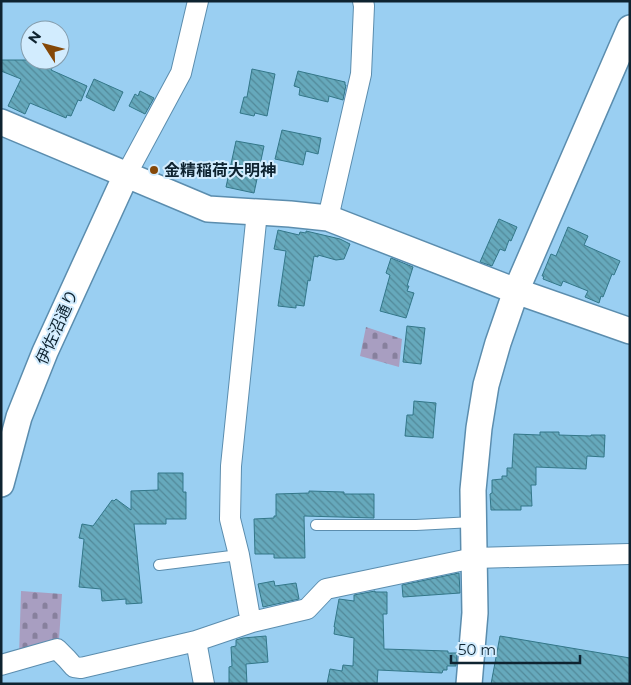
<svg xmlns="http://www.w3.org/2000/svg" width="631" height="685" font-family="Montserrat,'Noto Sans JP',sans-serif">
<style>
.cemetery{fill:url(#cemetery-stones)}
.building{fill:url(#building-back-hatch);stroke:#337789}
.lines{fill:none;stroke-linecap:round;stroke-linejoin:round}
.service-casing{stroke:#5b8dae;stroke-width:12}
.minor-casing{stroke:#5b8dae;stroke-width:22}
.tertiary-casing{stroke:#5b8dae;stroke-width:28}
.service{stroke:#fff;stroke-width:10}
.minor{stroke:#fff;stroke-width:20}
.tertiary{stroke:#fff;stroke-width:25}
.poi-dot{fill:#854808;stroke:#d2ecfe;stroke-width:2}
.labels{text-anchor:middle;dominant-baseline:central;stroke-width:4;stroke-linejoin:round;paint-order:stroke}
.poi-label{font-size:16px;font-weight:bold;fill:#0e2330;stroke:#d2ecfe;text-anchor:start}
.street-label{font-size:16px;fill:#0e2330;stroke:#d2ecfe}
</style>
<defs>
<pattern id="cemetery-stones" width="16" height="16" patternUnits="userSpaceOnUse" patternTransform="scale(1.25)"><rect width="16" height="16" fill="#a89ec1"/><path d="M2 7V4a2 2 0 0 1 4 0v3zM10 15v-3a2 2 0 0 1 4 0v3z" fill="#87809d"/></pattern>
<pattern id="building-back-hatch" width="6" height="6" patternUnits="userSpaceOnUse" patternTransform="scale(1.25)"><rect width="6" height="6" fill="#66a9bc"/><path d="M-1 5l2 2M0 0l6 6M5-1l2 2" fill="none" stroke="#528999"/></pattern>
</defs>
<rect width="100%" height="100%" fill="#9acff2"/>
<path class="cemetery" d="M366,327l36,12 -3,28 -39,-11z
M21,591l41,3 -3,46 -40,16z"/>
<path class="building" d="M1,60h55l-5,10 36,16 -6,15 -3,-1 -7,16 -4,-1 -1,3 -36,-15 -5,11 -17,-8 13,-27 -20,-8z
M252,69l23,5 -8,42 -12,-3 -1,3 -14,-3 4,-16h3z
M298,71l47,11v3h1l-3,15 -14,-4 -1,6 -29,-7 1,-7 -6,-2z
M94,79l29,13 -9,19 -28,-14z
M140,91l14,7 -9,16 -16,-8 6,-12 3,2z
M282,130l39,8 -3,16 -12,-3 -3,14 -28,-6z
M236,141l28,5 -10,47 -28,-6z
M499,219l18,8 -6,14 -2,-1 -4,11 -5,-2 -8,17 -12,-4z
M568,227l20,9 -4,9 36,16 -6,14 -2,-1 -9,23 -2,-1 -2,7 -14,-6 3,-6 -25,-10 -2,5 -18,-7 1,-3h-2l9,-22 5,2z
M278,230l21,5 1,-3 6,1v-2l34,8 10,5 -6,15 -8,1 -18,-5v2l-4,-1 -4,25 -2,-1 -4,26 -8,-1v3l-18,-2 8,-55 -12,-2z
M391,258l22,9 -6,19h2l-2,5 7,2 -8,25 -26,-7 10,-36 -4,-2z
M407,326l18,2 -4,36 -18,-2z
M414,401l22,2 -3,35 -28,-2 2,-21h6z
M540,432h19v3l32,1v-1h14l-1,22 -17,-1 -1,13 -50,-2v18h-5l1,21h-11v4h-30l-1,-16 2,-1v-13l10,-1v-3h5v-8h5l2,-34 26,1z
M158,473h25v19h3v27h-20v5h-32l8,79 -16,1v-5l-24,2 -1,-12 -22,-2 5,-48 -5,-1 3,-14 11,2 19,-26 2,1 2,-2 15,11v-19l27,-1z
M309,491l35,1v2h30v24l-70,-2 1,42h-31v-4h-19l-1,-35 20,-1v-2h2v-22l33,-1z
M459,573l1,20 -57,4 -1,-12z
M274,581l1,5 21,-3 3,16 -36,8 -5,-23z
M375,591v1h12v22h-4l1,35 64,2v2h9l-1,13h-9v4h-4l-1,3 -64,-3 -1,14h-50l3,-15 12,2 1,-6 10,1 1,-28 -20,-4 1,-7h-1l5,-28 15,2v-6z
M266,636l2,26 -22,2 1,20h-18v-17l3,-1 -1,-19 5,-1v-6l7,-2z
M500,636l130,22v26h-139z"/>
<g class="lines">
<defs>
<path id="service" d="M316,525h100l57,-3
M159,565l80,-10"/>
<path id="minor" d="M126,175l55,-102 17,-72
M328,218l33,-144 3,-68 -1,-5
M252,622l55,-13 19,-20 148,-31 156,-4
M1,665l56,-16 10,10 7,8 7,1 115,-27
M204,684l-8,-43 56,-19 -3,-10 -10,-57 -9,-36 1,-53 26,-254"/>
<path id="tertiary" d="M1,122l207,87 82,5 38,4 188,73 114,40
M1,484l18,-67 26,-65 81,-177
M469,684l6,-71 -2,-123 6,-62 7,-43 12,-42 18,-52 114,-263"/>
</defs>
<use href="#service" class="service-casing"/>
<use href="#minor" class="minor-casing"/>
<use href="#tertiary" class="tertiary-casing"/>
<use href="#service" class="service"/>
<use href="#minor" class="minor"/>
<use href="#tertiary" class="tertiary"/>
</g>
<circle class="poi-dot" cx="154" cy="170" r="5"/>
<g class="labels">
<g class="poi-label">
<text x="164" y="170">金精稲荷大明神</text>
</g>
<g class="street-label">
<text transform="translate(57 327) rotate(-66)">伊佐沼通り</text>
</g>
</g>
<rect width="631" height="685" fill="none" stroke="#0e2330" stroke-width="5"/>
<g transform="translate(45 45) rotate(306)"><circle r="24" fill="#d2ecfe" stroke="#849cac"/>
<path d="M0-4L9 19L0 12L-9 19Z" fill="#854808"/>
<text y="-8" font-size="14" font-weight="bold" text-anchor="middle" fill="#0e2330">N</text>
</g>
<path d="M451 655v8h129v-8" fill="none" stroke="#0e2330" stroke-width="2.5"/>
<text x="458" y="655" font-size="15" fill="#0e2330" stroke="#d2ecfe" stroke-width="4" paint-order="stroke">50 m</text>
</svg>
